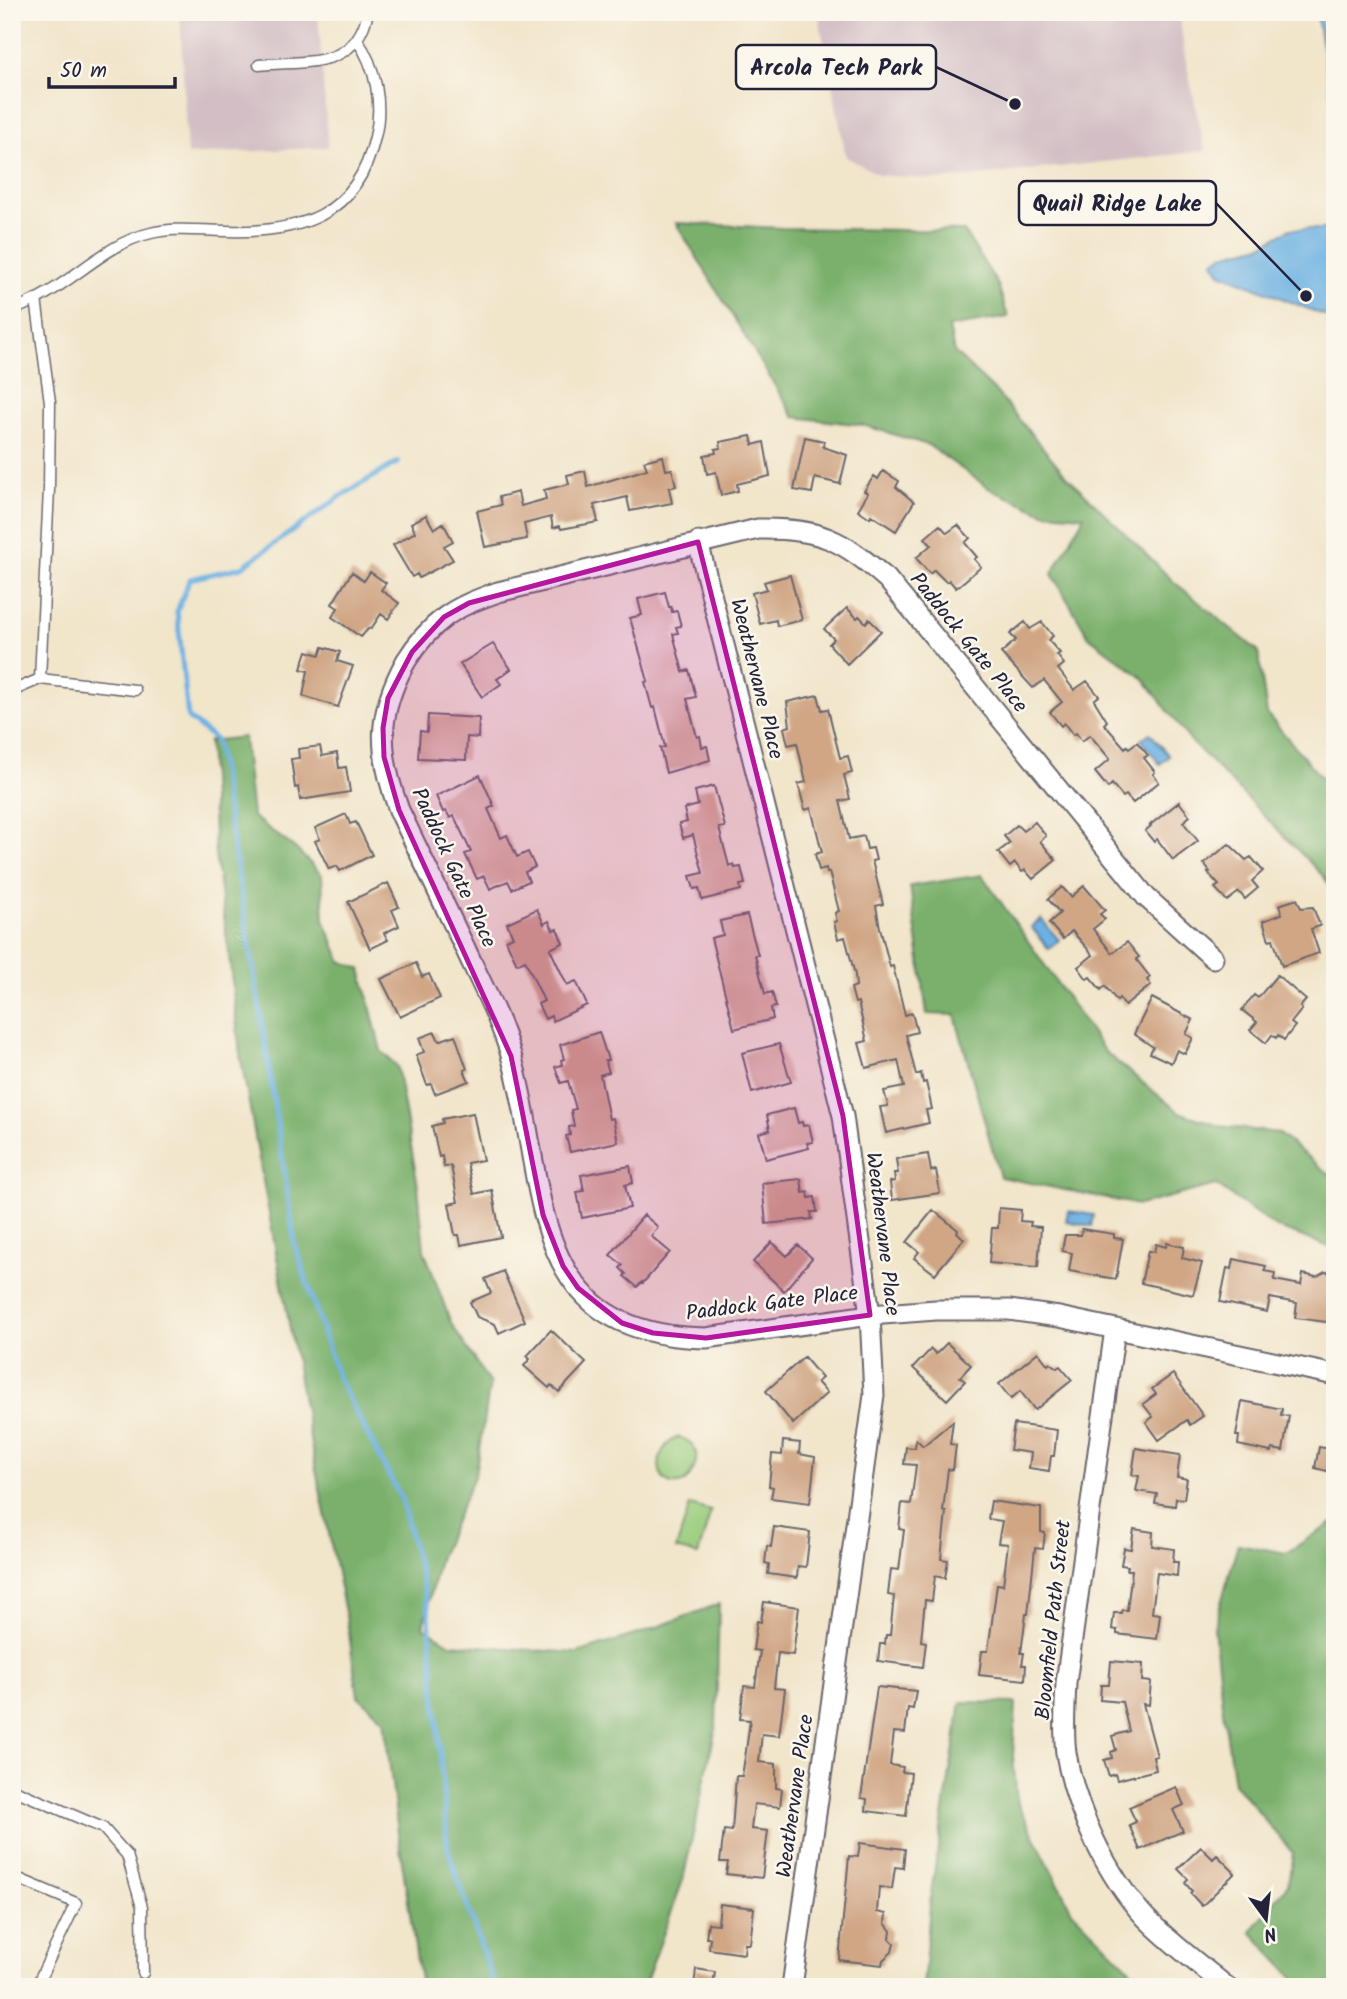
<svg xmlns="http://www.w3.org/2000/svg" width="1347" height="1999" font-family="Kalam,sans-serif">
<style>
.industrial{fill:#d2bec4}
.green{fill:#99cc7c;stroke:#5e775c;stroke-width:2}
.forest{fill:#7ab06c;stroke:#4e6954;stroke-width:2}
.water{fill:#6cb1e2;stroke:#476a8e;stroke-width:2}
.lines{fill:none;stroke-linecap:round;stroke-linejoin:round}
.stream{stroke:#6cb1e2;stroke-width:5}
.building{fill:#d0a685}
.service-casing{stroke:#6a666d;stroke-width:13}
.minor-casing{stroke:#6a666d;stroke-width:23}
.service{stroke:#fff;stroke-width:10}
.minor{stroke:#fff;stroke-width:19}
.marked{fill:#b5179e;fill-opacity:0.2;stroke:#b5179e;stroke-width:5;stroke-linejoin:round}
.labels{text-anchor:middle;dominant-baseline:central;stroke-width:5;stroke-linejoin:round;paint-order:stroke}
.street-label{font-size:21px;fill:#22223b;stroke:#fbf7ec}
.leader{fill:none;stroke:#22223b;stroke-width:2.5}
.callout-dot{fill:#22223b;stroke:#fbf7ec;stroke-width:2.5}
.callout{fill:#fbf7ec;stroke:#22223b;stroke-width:2.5}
.callout-label{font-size:23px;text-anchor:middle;font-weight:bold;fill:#22223b}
</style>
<rect width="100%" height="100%" fill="#fbf7ec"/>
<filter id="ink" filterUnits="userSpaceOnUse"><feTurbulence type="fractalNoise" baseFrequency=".0143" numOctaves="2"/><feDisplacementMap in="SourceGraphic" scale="14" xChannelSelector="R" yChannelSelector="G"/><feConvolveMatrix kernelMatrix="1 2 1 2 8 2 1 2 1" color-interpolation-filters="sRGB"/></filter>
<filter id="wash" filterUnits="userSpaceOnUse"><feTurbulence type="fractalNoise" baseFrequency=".00686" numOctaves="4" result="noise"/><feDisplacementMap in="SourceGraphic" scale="28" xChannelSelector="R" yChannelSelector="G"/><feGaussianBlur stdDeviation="1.57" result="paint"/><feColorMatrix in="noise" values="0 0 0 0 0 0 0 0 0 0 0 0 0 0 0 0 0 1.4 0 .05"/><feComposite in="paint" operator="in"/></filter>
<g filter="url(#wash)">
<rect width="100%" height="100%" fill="#f1e5ca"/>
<path class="industrial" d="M180,12h138l10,135 -141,8z
M818,12h361l6,45 20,94 -265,29 -61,-5 -33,-18z"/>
<path class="green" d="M679,1437c24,7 20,29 6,45 -31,13 -35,-35 -6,-45z
M690,1505l21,6 -13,44 -22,-6z"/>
<path class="forest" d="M676,223l106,5 182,3 34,54 10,32 -59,10 5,25 43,41 67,80 109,108 85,70 9,63 68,80v100l-11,-17 -135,-138 -45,-60 -55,-42 -37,-63 32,-58 -40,-3 -54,-24 -62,-44 -65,-20 -69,-8z
M244,737l8,79 43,32 27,27 2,45 17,41 20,8 20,82 16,15 21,120 6,64 27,73 39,61 -15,90 -36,85 -16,68 28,17 126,9 64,-20 78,-29 -3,123 -33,153 -39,107h-223l-21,-139 -16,-128 -26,-24 -10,-69 -36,-177 -72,-396 -11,-100 -14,-99 -6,-114z
M982,875l123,177 74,60 41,14 58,7 57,46v70l-59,-22 -60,-42 -77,20 -139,-28 -45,-162 -28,-1 -17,-128z
M1335,1521v466h-27l-11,-6 -46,-49 37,-48 5,-31 -59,-70 -12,-79 -8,-77 24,-83 48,9z
M961,1702l55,1 -3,53 4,46 55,109 76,76h-225l8,-94z"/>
<path class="water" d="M1316,12h19v103z
M1290,229h45v91l-115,-47 -7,-11 10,-7 39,-10z
M1150,733l19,23 -9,8 -19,-24z
M1041,919l18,21 -10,9 -18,-22z
M1068,1211l26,4 -2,11 -26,-5z"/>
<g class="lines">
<path class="stream" d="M398,462l-57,34 -99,71 -52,12 -13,32 11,107 28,22 50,307 29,198 43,133 64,122 26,106 20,244 47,137"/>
</g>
<g id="blocks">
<path class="building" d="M751,436l2,9 11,-3 6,34 -33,8 1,7 -17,4 -5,-23 -9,2 -3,-19 12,-2 -1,-4 6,-1 -1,-6z
M805,437l19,4 -1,6 24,8 -7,29 -25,-6 -3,15 -18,-3z
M663,456l3,14 6,-1 4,17 -7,2 3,15 -42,8 -3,-14 -33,8 4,17 -37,7 -1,-3 -7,2 -2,-11 -27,7 3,15 -42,8 -8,-36 24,-6 -2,-8 19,-5 3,14 25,-7 -2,-9 25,-6 -2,-9 18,-4 3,16 59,-18 -3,-8z
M883,471l16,10 -3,6 18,15 -18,29 -25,-16 -1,3 -12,-8 10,-17 -4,-2 10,-15 4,3z
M426,515l8,14 9,-6 10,18 -9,5 9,14 -34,18 -2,-4 -5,3 -19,-32 22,-13 -4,-9z
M940,525l7,8 11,-8 12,13 -5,5 12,14 -3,2 7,8 -25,21 -7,-8 -3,2 -12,-12 -4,4 -14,-16 15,-13 -6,-7z
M352,572l12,9 6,-9 16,11 -5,7 18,13 -11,16 -7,-5 -10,15 -2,-1 -8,9 -29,-20 6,-9 -6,-4z
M790,575l12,45 -25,6 -1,-6 -16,4 -8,-31 15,-4 -3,-7z
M665,592l4,15h2l1,5 5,-1 4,15 -5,1 2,6 -5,1 10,38 6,-2 7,27 -9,2 10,38 3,-1 2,11 5,-1 3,14 -44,13 -6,-25 5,-1 -10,-40 -3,1 -7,-26 3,-1 -18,-63 12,-3 -4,-16z
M847,608l10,10 2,-2 7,7 3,-4 12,12 -34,33 -18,-20 5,-5 -10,-10z
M1025,622l5,7 12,-7 11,14 -5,4 12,13 -3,2 7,9 -6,5 16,21 13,-9 12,15 -5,4 13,21 -3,3 21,24 2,-2 2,2 8,-6 11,13 -4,3 11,14 -2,2 6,8 -26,21 -7,-8 -3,2 -11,-13 -4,4 -13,-16 15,-13 -20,-24 -8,6 -6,-8 -3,2 -9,-12 -3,3 -11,-14 12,-10 -18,-22 -11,8 -32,-35 15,-13 -6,-6z
M493,644l18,25 -14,10 4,5 -19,13 -22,-33z
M323,647l17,5 -3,9 16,5 -15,41 -35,-11 5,-25 -7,-2 6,-18 13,4z
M818,695l4,15 6,-1 12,49 8,-2 4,17 -8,2 6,24 -10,2 9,38 15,-3 3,13 6,-1 3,12 -4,1 11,43 -7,2 4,22 10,39 3,-1 12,49 7,-2 5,19 -11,3 10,40 5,-2 2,10 3,-1 6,27 -6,1 3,13 -43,10 -6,-26 8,-1 -4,-15 20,-4 -6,-27 -32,8 -7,-25 8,-2 -9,-39 -3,1 -4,-15 5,-2 -1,-11 -10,-38 -7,2 -4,-17 3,-1 -2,-8 4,-2 -10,-39 -2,1 -1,-5 -7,2 -4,-16 7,-2 -11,-44 -6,2 -7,-26 8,-2 -9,-39 -9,2 -4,-17 6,-2 -3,-24z
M428,715l51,3 -1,20 -11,-1 -1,23 -48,-2 2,-27 7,1z
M320,746l2,10 15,-3 2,15 7,-1 4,25 -50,8 -2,-13 -3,1 -4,-29 8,-1 -1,-9z
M480,775l14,31 -6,3 13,29 6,-3 10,22 11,-5 7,15 -10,5 4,9 -17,8 -4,-8 -18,8 -6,-13 -7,3 -12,-25 6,-2 -17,-36 -4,2 -4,-7 -3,1 -7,-16z
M714,786l11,41 -6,1 10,38 5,-2 1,4 6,-1 4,17 -5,1 1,5 -39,10 -3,-12 -5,1 -4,-13 13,-3 -10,-38 -10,3 -4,-14 8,-2 -3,-13 14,-4 -3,-14z
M1179,802l11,14 -7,6 15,19 -25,19 -16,-21 -3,3 -9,-11 6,-5 -1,-1z
M346,814l4,10 6,-2 16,33 -32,16 -3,-5 -8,3 -14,-28 5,-2 -5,-11z
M1035,822l11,14 -6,5 16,19 -23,19 -8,-9 -3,2 -7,-9 -5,4 -12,-15 12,-9 -6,-7 13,-11 6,6z
M1229,844l17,16 5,-3 12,14 -11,10 6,7 -13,11 -6,-7 -12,9 -12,-13 4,-3 -11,-12 2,-1 -6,-8z
M388,883l11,24 -7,3 7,16 -15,7 4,7 -18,9 -22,-47z
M1084,886l21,24 -5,4 5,5 -12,10 19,24 15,-11 12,15 -3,2 14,18 -3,3 4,5 -26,21 -6,-8 -2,3 -12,-15 -4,4 -11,-13 -3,2 -9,-12 15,-12 -21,-24 -9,8 -14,-16 11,-10 -12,-14 14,-12 9,10z
M1297,899l4,9 12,-1 7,19 -9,3 8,24 -37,13 -9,-27 -4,1 -6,-19 19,-7 -3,-9z
M537,909l7,15 5,-3 4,9 4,-1 6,14 -13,6 17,36 9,-4 11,24 -34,16 -2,-5 -6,3 -7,-15 6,-3 -19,-41 -8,4 -11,-24 7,-3 -6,-14z
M747,915l11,40h-3l10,39 7,-2 4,15 -5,1 2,11 -39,10 -23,-91 12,-3 -3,-14z
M416,963l6,14 7,-3 11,24 -40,19 -19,-38z
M1277,975l29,25 -6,7 2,2 -11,14 4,3 -11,14 -6,-5 -2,3 -4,-3 -6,8 -16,-13 7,-8 -15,-12 12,-15 4,3z
M1152,998l41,22 -7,14 7,4 -8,16 -8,-4 -6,13 -21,-10 3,-6 -19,-13z
M435,1032l4,9 16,-6 12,34 -3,1 5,11 -34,13 -4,-10 -4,1 -11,-30 8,-3 -5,-14z
M599,1032l9,28h-3l4,12 -9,3 9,44 4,-1 5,24 -48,10 -4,-16 4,-1 -1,-8 5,-1 -3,-16 5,-1 -8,-28 -7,2 -6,-16 7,-2 -1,-5 3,-1 -4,-14z
M779,1044l12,38 -39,11 -10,-40z
M794,1108l4,15 4,-1 1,4 6,-1 4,17 -6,1 2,5 -43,11 -7,-26 11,-3 -3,-15z
M473,1113l10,47 -16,3 7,31 18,-4 9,47 -40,8 -2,-10h-4l-6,-31 9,-2 -7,-36 -7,1 -2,-11 -3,1 -7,-31 11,-3 -1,-4z
M928,1154l3,17 5,-1 4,23 -48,7 -2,-18 5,-1 -1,-8h4l-2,-14z
M630,1166l3,17 -8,2 5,23 -48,10 -5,-26 7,-1 -3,-16z
M801,1179l2,14 5,-1 1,6 6,-1 2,15h-6l1,7 -46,5 -4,-41z
M999,1208l22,2 -1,11 11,1 -1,4 11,1 -3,40 -49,-4 3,-35h6z
M933,1210l25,20 -1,2 7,7 -29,35 -21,-16 5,-6 -12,-10z
M644,1215l14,12 -7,9 19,16 -27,31 -1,-1 -5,5 -13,-11 2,-2 -6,-6 3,-3 -13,-10z
M1082,1229l32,5v4l9,1 -7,40 -47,-8 3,-18 -10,-2 3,-16h16z
M772,1242l15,14 11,-11 14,13 -28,33 -31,-29z
M1167,1243l17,4 -2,11 20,5 -9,32 -52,-12 7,-32 6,1 2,-8 10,3z
M1234,1259l32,7 -2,5 11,2 -1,7 27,5 2,-11 13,3 9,-5 10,1v50l-40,-5 2,-15 -27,-5 -3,14 -47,-10 7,-34 5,1z
M503,1271l22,50 -26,12 -4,-9 -18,-7 -7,-15 21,-9 -6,-14z
M551,1330l35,33 -27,29 -8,-7 -2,3 -25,-22 6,-7 -3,-3z
M947,1343l24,22 -11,12 5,4 -18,19 -34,-32 18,-19 5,5z
M1038,1352l10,13 2,-2 7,5 3,-2 12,14 -37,30 -15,-19 -9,8 -12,-15z
M804,1357l18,21 -5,4 10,11 -34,31 -27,-33z
M1173,1374l30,42 -13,9 -3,-5 -28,20 -13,-18 7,-5 -10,-13 13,-10 -4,-5z
M1242,1401l40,8 -1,6 8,1 -6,35 -11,-2 -1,3 -33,-7 1,-9h-3z
M953,1421l-3,23 6,1 -3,25 -5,-1 -5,42 3,1 -5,47 7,1 -3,18 -10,-2 -3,25 -7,-1 -4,41 5,1 -3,25 -45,-6 2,-17h5l1,-9h4l4,-39 -6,-1 3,-26 8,1 5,-40 -5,-1 3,-26 9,1 5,-39 -12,-1 2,-17 9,1 1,-9 7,7z
M1014,1424l43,6 -3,26h-3l-2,15 -20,-3 2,-15 -21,-3z
M783,1441l17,2 -1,11 16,3 -5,46 -39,-5 2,-11 -4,-1 3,-32 10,1z
M1319,1447l16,3v23l-20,-5z
M1136,1448l44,7 -3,22 10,2 -3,20 -8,-1 -1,8 -20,-3 2,-9 -21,-3 3,-15 -7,-1z
M991,1501l50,7v24l4,1 -2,16 -8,-1 -7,66h-2l-5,39h3l-2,12h4l-1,15 -46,-5 3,-24h6l9,-67 6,1 5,-41 -10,-1 4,-22 -14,-2z
M774,1527l36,5 -4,35 -8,-1 -1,12 -29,-4 1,-10 -4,-1 2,-17 4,1z
M1134,1529l19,3 -1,14 22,3 -1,13h5l-1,14 -20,-3 -5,40 8,1 -3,25 -40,-5v-4l-5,-1 2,-16h7l1,-3h5l5,-40h-5l1,-4 -7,-1 3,-17 7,1z
M764,1602l35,5 -6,48 -15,-2 -4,35 11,1 -6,47 -17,-2 -3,28 17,2v24l6,1 -2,18 -26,-3 -3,25 17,2 -6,47 -36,-4 2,-12h-8l4,-32 8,1 4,-55h6l4,-25 4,-31 -10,-1 4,-33 11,1 5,-36 -7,-1 4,-29 4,1z
M1111,1661l32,3 -1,17 9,1 -2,23 -6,-1 14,52 -4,1 3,13 -39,10 -2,-6 -6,2 -5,-16 8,-2 -1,-6 5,-2 -4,-14 17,-5 -7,-29 -22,-2 1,-15h8z
M877,1687l39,4 -3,18 -5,-1 -3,25 -11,-1 -4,33 13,2 -1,5 9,1 -5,43 -40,-5 1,-12 -6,-1z
M1176,1787l8,18 -11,5 10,21 -43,19 -11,-25 7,-3 -7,-15z
M860,1843l45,6 -2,19 -8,-1 -3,22 -13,-2 -2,25 9,2 -1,9 6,8 -1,8 4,4 -2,9 -9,8 -1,5 -43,-5 10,-104 9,1z
M1201,1847l12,12 4,-4 18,18 -33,33 -12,-13 2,-2 -7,-8 3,-4 -10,-10z
M720,1904l34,4 -4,36h-5l-1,10 -35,-5 1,-11h-4l2,-15 10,1z
M696,1969l19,3 -2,15h-19z"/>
</g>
</g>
<g filter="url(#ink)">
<use href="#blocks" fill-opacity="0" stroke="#6a666d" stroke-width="2"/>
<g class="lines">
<defs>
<path id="service" d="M259,65c48,-5 97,5 109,-53
M36,299l14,103 -1,87 -9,190 95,11
M12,309c9,-1 16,-6 25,-10 39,-20 70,-56 114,-66 24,-6 50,-2 75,-2 74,2 131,-14 149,-94 8,-32 1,-71 -18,-97
M12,691l28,-12
M12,1789l91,39 24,27 15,52 1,66
M12,1876l64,27 -40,84"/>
<path id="minor" d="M698,542l145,574 27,199 4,80 -82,592
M1213,958l-67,-61 -259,-318c-46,-40 -67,-51 -129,-50l-260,63c-19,7 -37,13 -53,25 -16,12 -29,28 -39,44 -30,54 -28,92 -7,149 22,46 44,92 66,138 16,35 35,70 46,107 38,129 10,280 195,283l164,-23 66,-5h73l50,7 276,58
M1115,1329l-49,354c-1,24 -3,47 0,70 9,56 41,123 79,164 25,26 54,47 82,70"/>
</defs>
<use href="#service" class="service-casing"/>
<use href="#minor" class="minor-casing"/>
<use href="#service" class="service"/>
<use href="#minor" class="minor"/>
</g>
</g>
<path class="marked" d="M698,542l145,574 27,199 -164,23 -53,-5 -31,-10 -44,-35 -15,-22 -20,-51 -32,-159 -112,-246 -15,-53 -1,-29 5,-30 24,-46 32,-35 25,-14z"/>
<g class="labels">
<g class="street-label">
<text transform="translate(968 643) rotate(51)">Paddock Gate Place</text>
<text transform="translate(756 679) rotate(76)">Weathervane Place</text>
<text transform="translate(453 868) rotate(65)">Paddock Gate Place</text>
<text transform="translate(882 1234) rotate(83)">Weathervane Place</text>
<text transform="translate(772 1304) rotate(-7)">Paddock Gate Place</text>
<text transform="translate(1054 1620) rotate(-84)">Bloomfield Path Street</text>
<text transform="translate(796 1796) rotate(-82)">Weathervane Place</text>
</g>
</g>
<path class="leader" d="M1015 104L936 67M1306 296L1216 203"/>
<g class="callout-dot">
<circle cx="1015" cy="104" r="7"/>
<circle cx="1306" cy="296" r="7"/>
</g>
<g class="callout">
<rect x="736" y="45" width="200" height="44" rx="7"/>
<rect x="1019" y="181" width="197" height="44" rx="7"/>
</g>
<g class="callout-label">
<text x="836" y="75">Arcola Tech Park</text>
<text x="1117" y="211">Quail Ridge Lake</text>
</g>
<rect width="1347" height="1999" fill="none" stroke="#fbf7ec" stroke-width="42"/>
<g transform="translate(1266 1919) rotate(165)" stroke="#fbf7ec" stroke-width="5" paint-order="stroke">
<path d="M0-5L12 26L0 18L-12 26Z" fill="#22223b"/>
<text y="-10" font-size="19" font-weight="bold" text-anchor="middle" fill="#22223b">N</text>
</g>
<path d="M49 77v10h126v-10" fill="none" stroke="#22223b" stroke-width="3.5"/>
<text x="60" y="77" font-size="21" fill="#22223b" stroke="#fbf7ec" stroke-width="5" paint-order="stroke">50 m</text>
</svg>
